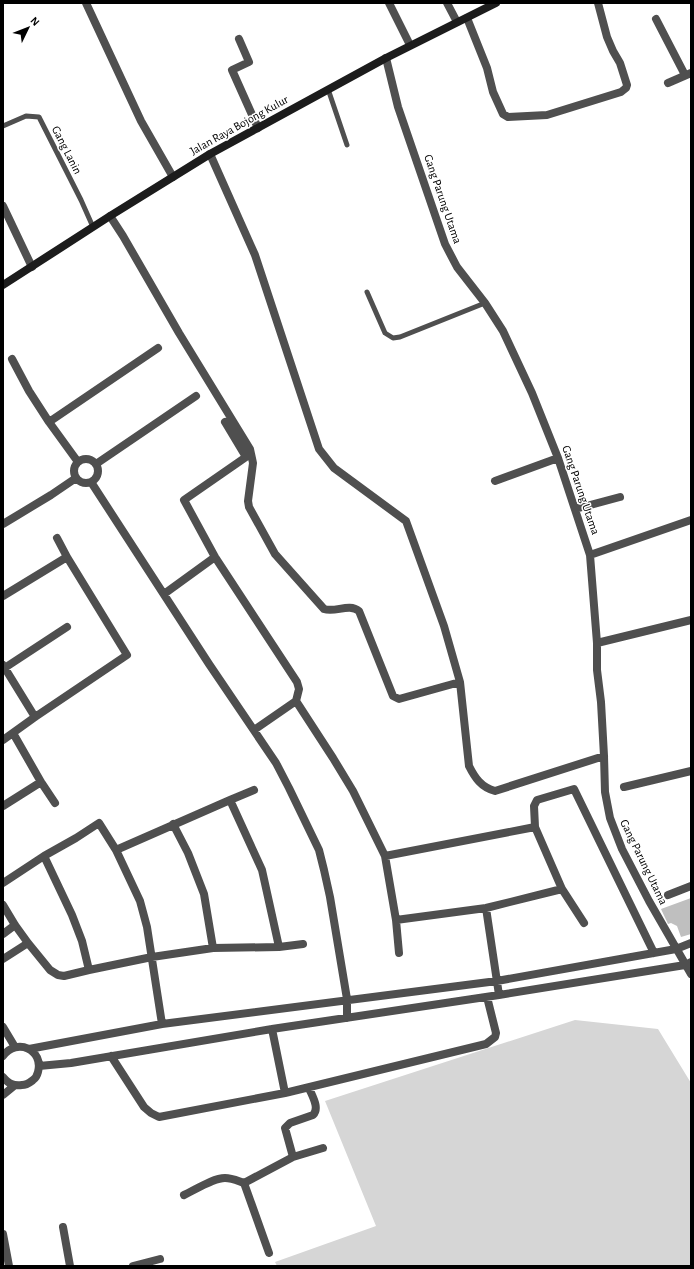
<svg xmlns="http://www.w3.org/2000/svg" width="694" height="1269" font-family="'Alegreya Sans',sans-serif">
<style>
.green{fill:#d6d6d6}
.building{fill:#bfbfbf}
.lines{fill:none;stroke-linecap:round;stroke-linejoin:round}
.lane{stroke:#4f4f4f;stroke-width:5}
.street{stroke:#4f4f4f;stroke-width:8}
.secondary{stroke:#1c1c1c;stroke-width:8}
.labels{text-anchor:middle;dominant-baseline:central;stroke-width:3;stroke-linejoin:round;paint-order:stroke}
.street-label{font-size:12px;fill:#000;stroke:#fff}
</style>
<rect width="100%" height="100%" fill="#fff"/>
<path class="green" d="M575,1020l83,9 33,54v183h-414l-2,-4 101,-36 -51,-125z"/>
<path class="building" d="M691,898v36l-10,3 -4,-11 -6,-3 -3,1 -7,-15z"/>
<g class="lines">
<path class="lane" d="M328,89l19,56
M3,126l23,-10 13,1 42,83 12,27
M367,292l18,41 8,5 7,-1 85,-34"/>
<path class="street" d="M86,3l55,118 32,56
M389,3l21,42
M447,3l10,19
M467,18l20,50 6,24 10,22 5,3 39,-2 74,-23 5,-4 1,-3 -7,-22 -7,-12 -6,-14 -9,-34
M656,19l29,56
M239,39l10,23 -17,8 26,58
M386,58l12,49 47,137 12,23 28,36 18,28 29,62 26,65 32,97 7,88v27l4,32 3,54 1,36 5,26 12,31 27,52 42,73
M668,83l23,-10
M210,154l45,101 64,194 15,19 72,53 38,105 16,56 9,84c6,12 12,21 26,25l109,-35
M3,206l29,61
M110,216l13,20 56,97 71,116 3,14 -5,38 1,6 26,47 49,55c11,4 25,-6 35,2l34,85 6,3 61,-17
M12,359l17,32 20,31 29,40
M49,422l109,-74
M225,422l21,35 -62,43 31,57 82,125 2,7 -3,12 -42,29
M74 471a12 12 0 1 1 24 0a12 12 0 1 1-24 0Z
M96,464l100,-68
M495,481l63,-23
M91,482l118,182 67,99 13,25 30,62 5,20 6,27 17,102v19
M575,509l45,-12
M3,524l48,-29 25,-17
M590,555l101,-35
M164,594l51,-37
M3,596l64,-39
M597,643l94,-23
M3,665l32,52
M3,669l64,-42
M296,701l37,57 20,33 32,65 11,64 3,33
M13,733l28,49 14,21
M3,740l32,-23 92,-62 -60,-98 -10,-19
M624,787l67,-16
M230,800l32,70 17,77
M3,806l38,-24
M173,824l15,29 16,41 9,54
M116,850l114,-50 24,-10
M44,856l28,59 10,26 7,29
M385,856l150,-29
M3,883l41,-27 32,-18 23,-15 17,27 24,51 7,26 15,97
M668,895l23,-9
M3,905l12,20 13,18 22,27 8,5 6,1 25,-6 63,-13 61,-9 66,-1 24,-3
M486,908l13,87
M396,920l90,-12 76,-19
M584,923l-22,-34 -27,-62 -1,-21 3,-6 37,-11 80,164
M3,934l12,-9
M3,959l25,-16
M3,1027l12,20
M272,1029l13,64
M29,1049l133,-25 335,-43 179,-32 15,-6
M3,1056c14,-19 41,-6 35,16 -1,4 -2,6 -5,8 -4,3 -6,5 -11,5 -9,1 -13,-1 -19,-8
M111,1056l33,51 7,6 8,4 126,-24 201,-49 9,-7 1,-4 -9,-36
M39,1066l32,-3 201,-34 227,-34 186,-30 6,-3
M3,1095l11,-9
M293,1157l30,-9
M244,1183l25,70
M184,1195c11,-5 29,-17 41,-17 7,0 13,3 19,5l49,-26 -8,-29 5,-5 23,-8c7,-7 -1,-19 -4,-27
M63,1227l7,39
M3,1234l6,32
M133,1266l27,-7"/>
<path class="secondary" d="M3,285l107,-69 100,-62 176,-96 110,-55"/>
</g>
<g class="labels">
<g class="street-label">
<text transform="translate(239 125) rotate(-29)">Jalan Raya Bojong Kulur</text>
<text transform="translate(67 150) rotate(63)">Gang Lanin</text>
<text transform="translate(443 199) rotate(71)">Gang Parung Utama</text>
<text transform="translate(581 490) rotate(71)">Gang Parung Utama</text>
<text transform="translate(644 862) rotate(64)">Gang Parung Utama</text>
</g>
</g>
<rect width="694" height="1269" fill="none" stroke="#000000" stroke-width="8"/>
<g transform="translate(28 28) rotate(47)" stroke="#ffffff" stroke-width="3" paint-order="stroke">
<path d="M0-3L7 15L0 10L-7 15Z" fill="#000000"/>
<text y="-6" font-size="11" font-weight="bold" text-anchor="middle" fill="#000000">N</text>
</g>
</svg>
